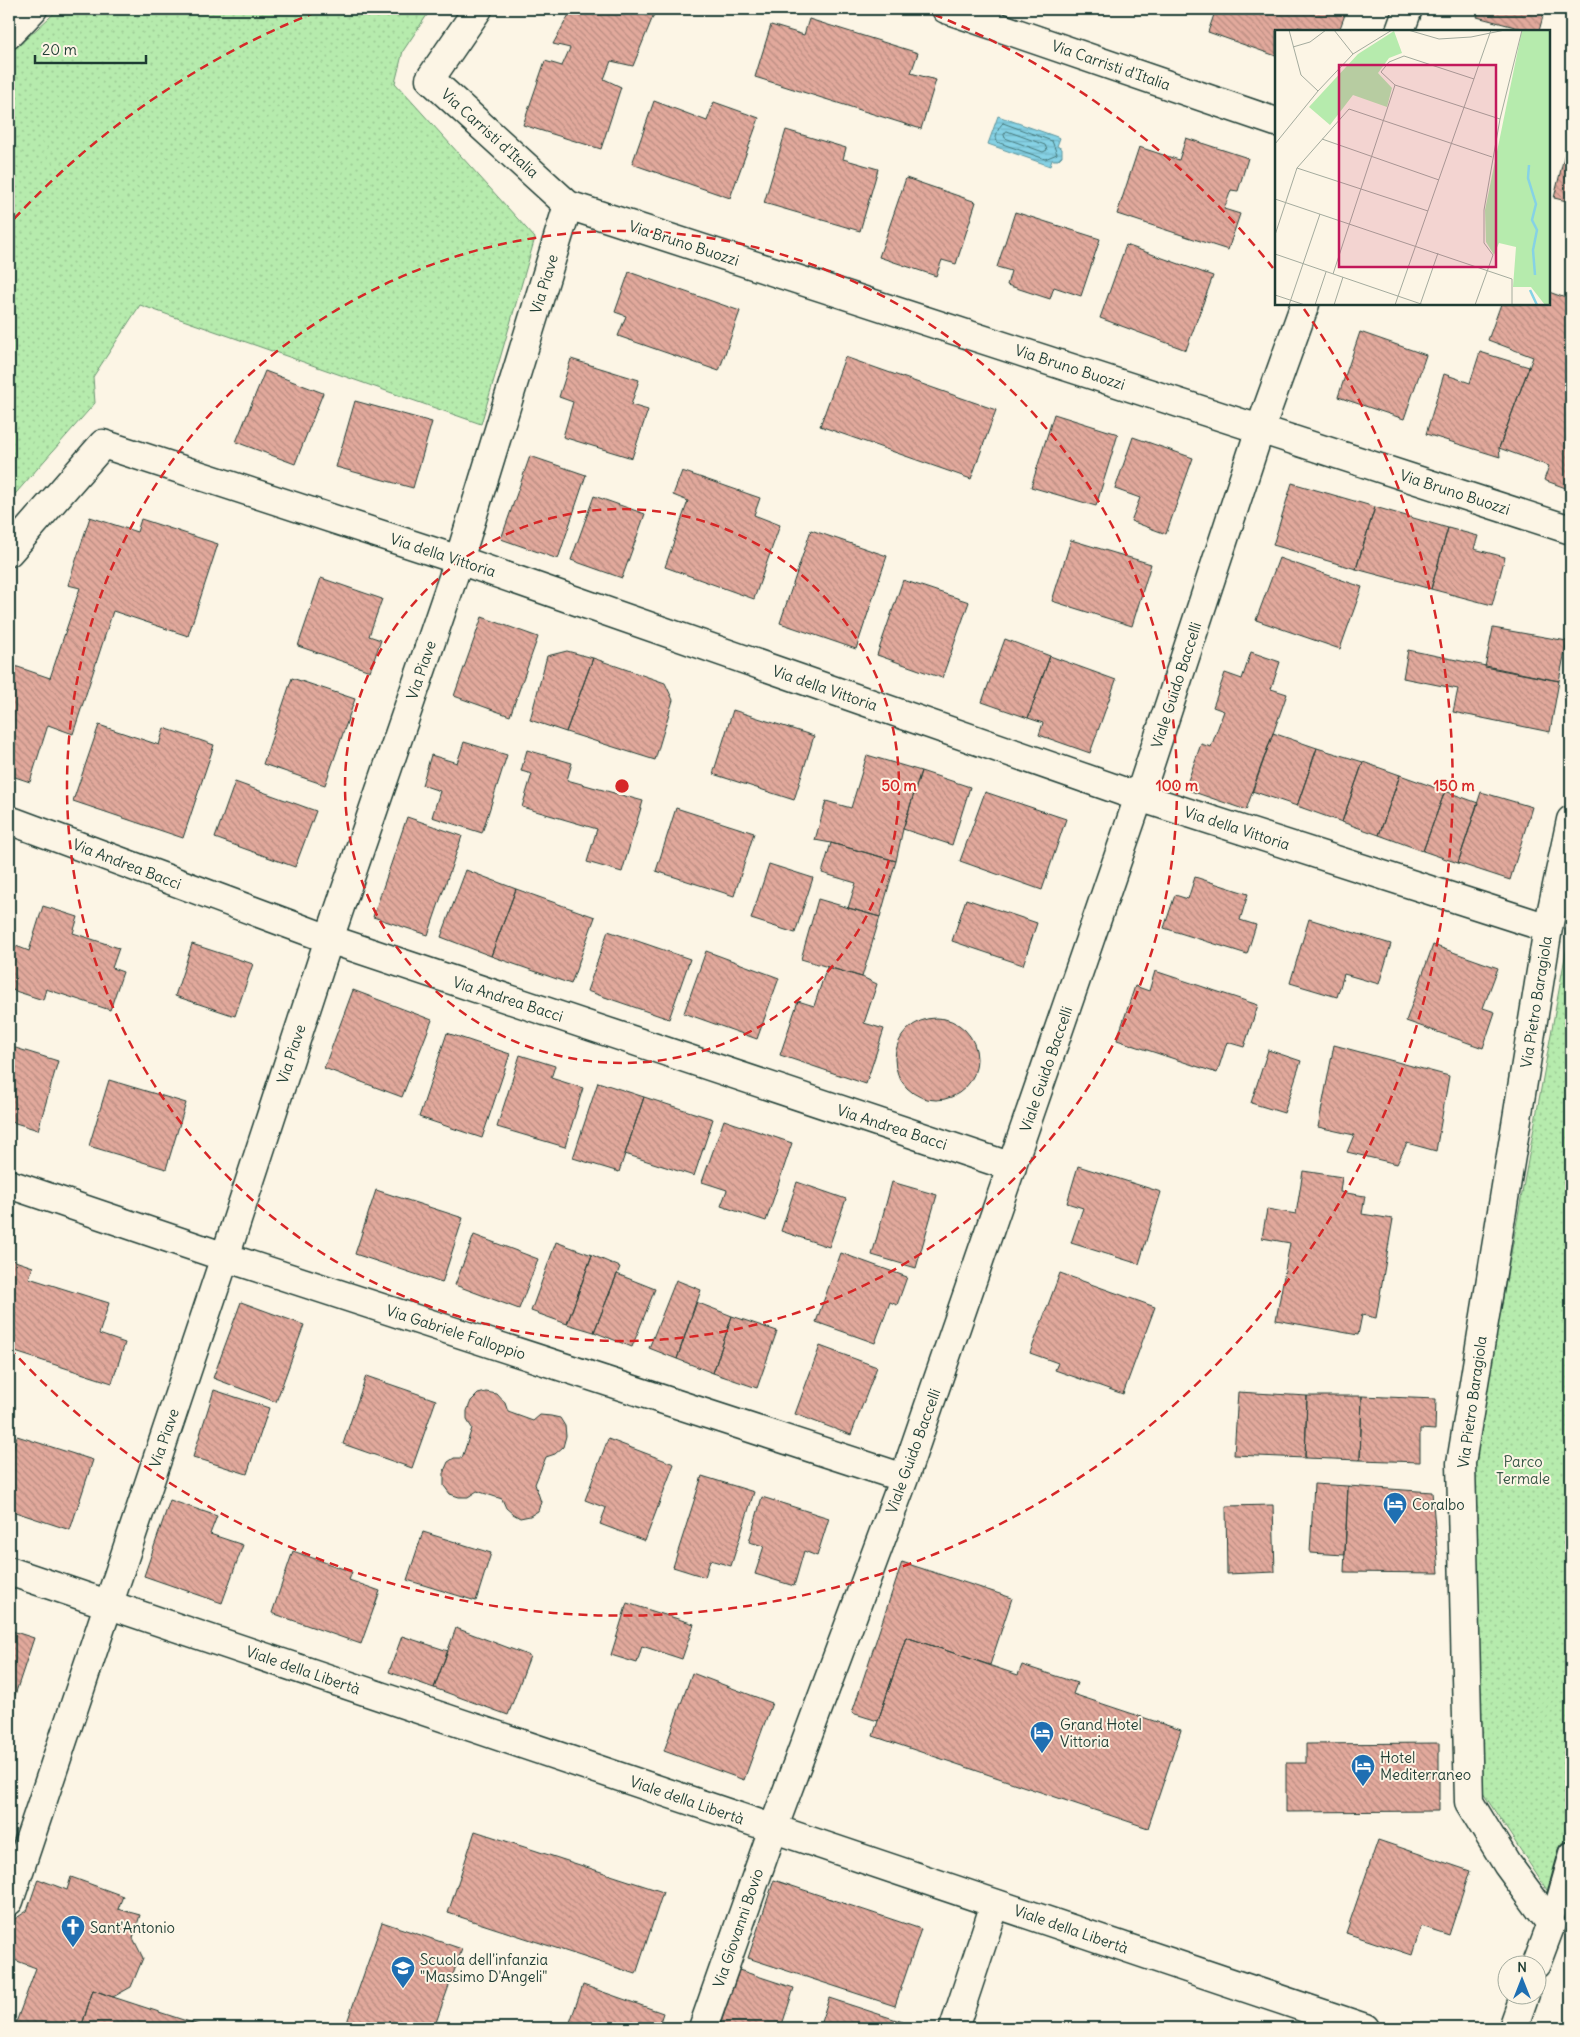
<svg xmlns="http://www.w3.org/2000/svg" width="1580" height="2037" font-family="Delius,sans-serif">
<style>
.park{fill:url(#park-dots);stroke:#6a9470}
.water{fill:url(#water-rules);stroke:#5d969e}
.lines{fill:none;stroke-linecap:round;stroke-linejoin:round}
.shore{stroke:#48797b;stroke-width:1}
.building{fill:url(#building-back-hatch);stroke:#1f3d34}
.pedestrian-casing{stroke:#1f3d34;stroke-width:26}
.minor-casing{stroke:#1f3d34;stroke-width:31}
.secondary-casing{stroke:#1f3d34;stroke-width:31}
.pedestrian{stroke:#fcf5e5;stroke-width:22}
.minor{stroke:#fcf5e5;stroke-width:28}
.secondary{stroke:#fcf5e5;stroke-width:28}
.ring{fill:none;stroke:#d62828;stroke-width:2.5;stroke-dasharray:9 6}
.labels{text-anchor:middle;dominant-baseline:central;stroke-width:4;stroke-linejoin:round;paint-order:stroke}
.street-label{font-size:15px;fill:#1f3d34;stroke:#fcf5e5}
.park-label{font-size:15px;fill:#365746;stroke:#fcf5e5}
.poi-label{font-size:15px;fill:#1f3d34;stroke:#fcf5e5;text-anchor:start}
.inset-river{fill:none;stroke:#86d2e5;stroke-width:2.5}
.inset-road{fill:none;stroke:#a4ab9e;stroke-width:1}
.view{fill:#c2185b;fill-opacity:0.15;stroke:#c2185b;stroke-width:2.5}
.inset-edge{fill:none;stroke:#1f3d34;stroke-width:2.5}
.centre{fill:#d62828;stroke:#fcf5e5;stroke-width:2.5}
.ring-label{font-size:15px;text-anchor:middle;font-weight:bold;fill:#d62828;stroke:#fcf5e5;stroke-width:4;stroke-linejoin:round;paint-order:stroke}
</style>
<defs>
<pattern id="park-dots" width="8" height="8" patternUnits="userSpaceOnUse" patternTransform="scale(1.25)"><rect width="8" height="8" fill="#b6ebad"/><path d="M2 2h.1M6 6h.1" fill="none" stroke="#9cca95" stroke-width="1.8" stroke-linecap="round"/></pattern>
<pattern id="water-rules" width="6" height="5" patternUnits="userSpaceOnUse" patternTransform="scale(1.25)"><rect width="6" height="5" fill="#86d2e5"/><path d="M0 2.5h6" fill="none" stroke="#73b5c5"/></pattern>
<pattern id="building-back-hatch" width="6" height="6" patternUnits="userSpaceOnUse" patternTransform="scale(1.25)"><rect width="6" height="6" fill="#e2a99c"/><path d="M-1 5l2 2M0 0l6 6M5-1l2 2" fill="none" stroke="#b78b80"/></pattern>
</defs>
<rect width="100%" height="100%" fill="#fcf5e5"/>
<filter id="ink" filterUnits="userSpaceOnUse"><feTurbulence type="fractalNoise" baseFrequency=".02" numOctaves="2"/><feDisplacementMap in="SourceGraphic" scale="10" xChannelSelector="R" yChannelSelector="G"/><feConvolveMatrix kernelMatrix="1 2 1 2 8 2 1 2 1" color-interpolation-filters="sRGB"/></filter>
<g filter="url(#ink)">
<path class="park" d="M59,9h372l-28,42 -8,32 140,155 -54,186 -341,-119 -47,72 2,26 -86,98v-447z
M1571,924v977l-7,15 -83,-126 -8,-327z"/>
<path class="water" d="M998,116l62,22 -3,8 5,3v7l-4,4h-6l-2,6 -62,-22z"/>
<g class="lines">
<path class="shore" d="M1003,123l49,18 5,13 -12,5 -48,-17c-3,-5 2,-16 6,-19z
M1007,131l38,14 2,5 -4,2 -38,-14 -1,-3z"/>
</g>
<path class="building" d="M572,9h84l-23,57 -22,-5 -7,18 17,8 -20,62 -78,-24 22,-64 17,5 8,-18 -17,-4z
M1216,9h131l-8,22h-28l-13,-4 -1,4h-21v25l-68,-24z
M1480,9h65l-6,22h-9l-53,-14z
M809,19l109,34 -7,20 25,7 -15,49 -166,-52 16,-52 33,10z
M654,101l53,20 7,-19 45,16 -29,80 -98,-34z
M1571,128v74l-17,-4z
M786,130l60,18 -3,11 35,10 -18,62 -96,-28z
M1186,138l62,20 -10,33 -7,-1 -7,19 16,5 -12,36 -111,-36 22,-67 40,13z
M906,178l70,24 -20,62 -14,-4 -6,16 -57,-19z
M1015,212l85,27 -19,57 -27,-9 -4,12 -43,-14 4,-14 -14,-4z
M1126,245l87,31 -27,74 -86,-32z
M629,272l111,39 -21,60 -101,-35 8,-20 -11,-4z
M1549,292l22,8 -1,15 1,1v174l-27,-10 5,-14 -50,-18 34,-91 -45,-17 13,-36h48z
M1360,332l66,23 -22,64 -66,-22z
M1480,352l49,15 -30,81 1,9 -74,-23 18,-60 26,9z
M845,357l151,53 -25,69 -151,-53z
M571,359l68,21 -8,25 17,5 -16,48 -69,-21 10,-35 -14,-5z
M265,371l58,22 -28,71 -59,-22z
M355,401l77,21 -19,66 -77,-21z
M1054,414l64,20 -22,72 -65,-19z
M1133,437l60,21 -27,76 -35,-13 9,-23 -25,-9z
M530,456l56,19 -28,84 -57,-20z
M682,471l78,27 -6,17 26,10 -26,74 -89,-32 23,-66 -15,-6z
M1292,483l83,24 -19,62 -83,-24z
M594,496l51,18 -23,64 -51,-18z
M1375,507l73,21 -17,61 -75,-20z
M90,517l47,15 4,-13 77,25 -30,92 -75,-25 -40,123 -25,-9 -18,57 -21,-7v-111l41,14 30,-90 -12,-3z
M1448,528l30,8 -4,13 31,8 -13,48 -61,-16z
M811,530l76,26 -31,93 -76,-26z
M1071,540l80,24 -19,62 -80,-25z
M1279,558l83,29 -22,62 -84,-29z
M321,578l61,21 -13,37 12,4 -11,31 -72,-25z
M903,580l66,22 -27,76 -65,-23z
M482,617l56,20 -28,79 -56,-20z
M1493,628l74,13 -8,40 -74,-14z
M1005,639l45,17 -22,62 -46,-16z
M1408,650l151,31 -9,51 -97,-20 5,-23 -55,-11z
M567,651l26,7 -27,74 -36,-12 17,-64z
M1251,652l29,10 -9,27 16,5 -41,116 -61,-21 16,-45 10,3 13,-36 -11,-4 12,-34 17,6z
M1050,656l66,24 -26,73 -51,-18 4,-12 -15,-5z
M593,658l72,25 8,17 -18,60 -89,-28z
M292,678l63,21 -30,86 -62,-21z
M733,710l81,26 -20,64 -81,-26z
M99,725l60,20 5,-17 50,17 -31,93 -110,-37z
M1273,733l44,15 -20,58 -45,-15z
M464,742l43,13 -25,78 -50,-16 8,-26 -18,-6 9,-30 26,8z
M1317,748l46,14 -21,60 -45,-16z
M527,750l45,13 -5,17 76,21 -21,71 -35,-10 10,-33 -75,-22 10,-33 -11,-3z
M867,755l54,16 -18,58 -7,32 -65,-18 -16,-3 11,-39 25,7z
M1363,762l37,13 -21,60 -37,-13z
M921,771l49,16 -18,58 -49,-16z
M1400,775l45,16 -22,60 -44,-16z
M235,782l81,29 -21,56 -80,-29z
M1445,791l33,12 -20,60 -35,-12z
M985,792l81,27 -24,71 -82,-29z
M1481,792l51,15 -22,73 -52,-17z
M676,808l78,25 -20,63 -78,-25z
M407,817l55,19 -34,99 -55,-18z
M831,843l65,18 -16,56 -32,-9 8,-25 -34,-10z
M769,864l44,14 -18,55 -44,-14z
M466,870l50,19 -25,67 -50,-19z
M1195,877l53,17 -8,26 16,5 -9,29 -83,-26 11,-33 13,4z
M516,889l79,28 -24,67 -80,-28z
M818,899l62,18 -18,60 -61,-18z
M966,899l71,24 -14,42 -71,-24z
M43,906l35,11 -5,16 46,15 -7,20 11,4 -13,38 -64,-21 -3,11 -34,-11v-22l7,-21 13,5z
M1309,919l82,25 -12,40 -35,-10 -7,23 -47,-14z
M608,931l82,28 -21,60 -82,-28z
M192,944l61,20 -18,52 -60,-20z
M1433,945l65,23 -15,40 12,4 -12,36 -77,-27z
M706,951l73,27 -22,61 -73,-26z
M827,967l35,10 15,7 -13,39 20,6 -18,55 -86,-29 18,-54 16,5z
M1155,971l103,34 -14,42 -17,-5 -10,31 -100,-33 18,-54 14,5z
M353,990l79,30 -30,77 -78,-29z
M895 1059a41 41 0 1 1 82 0a41 41 0 1 1-82 0Z
M447,1033l63,21 -28,84 -63,-21z
M1334,1045l115,31 -13,75 -29,-8 -10,21 -50,-12 7,-17 -36,-8z
M9,1046l49,15 -20,69 -29,-9z
M1268,1050l33,11 -17,52 -33,-10z
M520,1055l35,11 -4,12 32,10 -18,59 -68,-20z
M109,1080l77,23 -20,66 -77,-23z
M598,1082l46,15 -25,75 -46,-14z
M644,1097l69,22 -19,57 -69,-22z
M724,1120l68,23 -26,78 -45,-15 6,-16 -25,-8z
M1078,1166l83,26 -22,72 -68,-21 12,-35 -16,-5z
M1303,1171l39,6 -2,15 25,4 -3,18 31,5 -17,99 -14,-3 -4,20 -82,-15 14,-77 -28,-5 5,-29 29,5z
M797,1182l49,17 -17,48 -48,-16z
M892,1182l45,13 -21,73 -44,-13z
M376,1190l87,28 -21,65 -87,-29z
M474,1235l64,24 -19,50 -64,-24z
M556,1242l36,13 -25,69 -36,-13z
M841,1253l66,24 -10,28 -7,-3 -15,41 -59,-21z
M592,1255l28,12 -26,65 -27,-8z
M9,1259l24,8 -4,11 80,25 -10,31 26,9 -13,40 -103,-33z
M1060,1273l95,34 -32,87 -68,-24 3,-7 -28,-10z
M617,1274l38,15 -23,58 -38,-15z
M676,1280l25,10 -24,69 -28,-11z
M241,1302l63,23 -28,77 -63,-24z
M696,1302l36,14 -19,57 -36,-14z
M732,1316l45,15 -20,57 -44,-15z
M820,1346l57,21 -26,68 -56,-21z
M366,1376l70,24 -24,68 -69,-24z
M214,1390l55,18 -22,66 -54,-17z
M486,1392l11,2 8,9 3,9 25,9 7,-6 11,1 9,2 5,8 1,10 -3,11 -8,7 -9,3 -11,27 6,18 -3,9 -8,5 -10,2 -7,-4 -7,-6 -4,-9 -25,-8 -9,6h-9l-9,-3 -6,-8v-15l4,-9 6,-4h8l10,-30 -5,-8v-9l4,-10 7,-7z
M1238,1392l69,4 -2,62 -71,-3z
M1307,1396h55l-2,64 -55,-2z
M1362,1396l74,3 -1,31 -15,-1v33l-60,-2z
M17,1436l76,24 -23,70 -61,-20v-47z
M608,1439l66,25 -29,77 -45,-17 6,-16 -21,-8z
M702,1476l52,16 -23,74 -21,-6 -5,17 -32,-10z
M1314,1484l34,2 -3,69 -35,-2z
M1348,1486l84,6 7,81 -95,-1z
M762,1497l67,21 -12,38 -13,-5 -10,35 -39,-12 9,-28 -15,-4z
M170,1500l47,16 -7,18 33,11 -21,58 -78,-27z
M1273,1505l2,67 -48,2 -1,-68z
M423,1532l68,21 -15,48 -69,-21z
M293,1551l59,21 -3,8 31,11 -19,53 -89,-31z
M902,1562l110,36 -22,67 -84,-28 -28,84 -26,-8z
M627,1603l67,21 -12,35 -40,-13 -5,17 -26,-8z
M456,1628l74,28 -22,59 -74,-27z
M9,1630l25,8 -25,75z
M402,1636l46,15 -14,37 -45,-16z
M906,1637l112,38 4,-10 55,18 -4,11 108,36 -33,98 -275,-92z
M692,1673l80,30 -28,77 -80,-29z
M1439,1743v68l-153,1v-49h20v-19z
M475,1831l188,61 -27,82 -188,-61z
M1378,1840l92,31 -21,64 -28,-9 -9,29 -66,-22z
M71,1877l52,19 -5,13 22,6 -7,23 10,20 -12,29 -18,10 -20,-7 -12,38h-67l22,-60 -27,-10 1,-36 17,-11 11,-32 29,11z
M774,1880l147,49 -26,77 -147,-48z
M382,1922l80,27 -28,79h-89z
M739,1970l55,18 -13,40h-62z
M583,1985l80,28 -5,15h-90z
M93,1990l20,7 95,31h-127z
M829,1998l74,24 -2,6h-82z"/>
<g class="lines">
<defs>
<path id="pedestrian" d="M1551,1924l20,-71"/>
<path id="minor" d="M478,9l-48,70 138,126 1003,325
M946,9l330,113
M1400,31l8,-22
M9,552l94,-108 356,116 680,237 409,131
M9,820l320,119 683,228
M9,1184l216,73 679,221
M9,1571l1356,457
M9,1901l216,-644 104,-318 130,-379 109,-355
M1536,1964l15,-40 -44,-60 -38,-62 -8,-339 87,-535 23,-108
M703,2028l70,-199 131,-351 235,-681 121,-368 45,-125
M954,2028l41,-124
M1513,2028l12,-34"/>
<path id="secondary" d="M9,34l24,-25"/>
</defs>
<use href="#pedestrian" class="pedestrian-casing"/>
<use href="#minor" class="minor-casing"/>
<use href="#secondary" class="secondary-casing"/>
<use href="#pedestrian" class="pedestrian"/>
<use href="#minor" class="minor"/>
<use href="#secondary" class="secondary"/>
</g>
</g>
<g class="ring">
<circle cx="622" cy="786" r="277"/>
<circle cx="622" cy="786" r="555"/>
<path d="M14 219A832 832 0 0 1 324 9M920 9A832 832 0 0 1 1273 268M1304 309A832 832 0 0 1 14 1353"/>
</g>
<defs>
<symbol id="hotel-pin" viewBox="-11 -11 22 30"><path d="M0 17L-7.5 6A9.5 9.5 0 1 1 7.5 6Z" fill="#1f6fb2" stroke="#fcf5e5"/><path d="M-6-4.5h1.5V1H6V5H4.5V3h-9V5H-6ZM-4 0a1.8 1.8 0 1 1 3.6 0ZM.5 0V-2.5h3Q6-2.5 6 0Z" fill="#fff"/></symbol>
<symbol id="church-pin" viewBox="-11 -11 22 30"><path d="M0 17L-7.5 6A9.5 9.5 0 1 1 7.5 6Z" fill="#1f6fb2" stroke="#fcf5e5"/><path d="M-1.2-6h2.4v3.5h3.3v2.4h-3.3V6h-2.4V-.1h-3.3v-2.4h3.3Z" fill="#fff"/></symbol>
<symbol id="school-pin" viewBox="-11 -11 22 30"><path d="M0 17L-7.5 6A9.5 9.5 0 1 1 7.5 6Z" fill="#1f6fb2" stroke="#fcf5e5"/><path d="M0-5L7-2L0 1L-7-2ZM-4 1L0 2.5L4 1V4Q0 6-4 4Z" fill="#fff"/></symbol>
</defs>
<g fill-rule="evenodd">
<use href="#hotel-pin" x="1381" y="1490" width="28" height="38"/>
<use href="#hotel-pin" x="1028" y="1719" width="28" height="38"/>
<use href="#hotel-pin" x="1349" y="1752" width="28" height="38"/>
<use href="#church-pin" x="59" y="1913" width="28" height="38"/>
<use href="#school-pin" x="389" y="1954" width="28" height="38"/>
</g>
<g class="labels">
<g class="street-label">
<text transform="translate(1111 65) rotate(19)">Via Carristi d'Italia</text>
<text transform="translate(490 133) rotate(42)">Via Carristi d'Italia</text>
<text transform="translate(684 243) rotate(18)">Via Bruno Buozzi</text>
<text transform="translate(544 284) rotate(-73)">Via Piave</text>
<text transform="translate(1070 367) rotate(18)">Via Bruno Buozzi</text>
<text transform="translate(1455 492) rotate(18)">Via Bruno Buozzi</text>
<text transform="translate(443 555) rotate(18)">Via della Vittoria</text>
<text transform="translate(421 670) rotate(-71)">Via Piave</text>
<text transform="translate(1176 685) rotate(-72)">Viale Guido Baccelli</text>
<text transform="translate(825 688) rotate(19)">Via della Vittoria</text>
<text transform="translate(1237 828) rotate(18)">Via della Vittoria</text>
<text transform="translate(127 864) rotate(21)">Via Andrea Bacci</text>
<text transform="translate(508 999) rotate(18)">Via Andrea Bacci</text>
<text transform="translate(1536 1002) rotate(-81)">Via Pietro Baragiola</text>
<text transform="translate(291 1054) rotate(-72)">Via Piave</text>
<text transform="translate(1046 1069) rotate(-71)">Viale Guido Baccelli</text>
<text transform="translate(892 1127) rotate(18)">Via Andrea Bacci</text>
<text transform="translate(456 1332) rotate(18)">Via Gabriele Falloppio</text>
<text transform="translate(1472 1402) rotate(-82)">Via Pietro Baragiola</text>
<text transform="translate(164 1438) rotate(-71)">Via Piave</text>
<text transform="translate(913 1451) rotate(-70)">Viale Guido Baccelli</text>
<text transform="translate(303 1670) rotate(19)">Viale della Libertà</text>
<text transform="translate(687 1800) rotate(19)">Viale della Libertà</text>
<text transform="translate(738 1928) rotate(-71)">Via Giovanni Bovio</text>
<text transform="translate(1071 1929) rotate(19)">Viale della Libertà</text>
</g>
<g class="park-label">
<text x="1523" y="1461">Parco<tspan x="1523" dy="17">Termale</tspan></text>
</g>
<g class="poi-label">
<text x="1412" y="1504">Coralbo</text>
<text x="1060" y="1724">Grand Hotel<tspan x="1060" dy="17">Vittoria</tspan></text>
<text x="1380" y="1757">Hotel<tspan x="1380" dy="17">Mediterraneo</tspan></text>
<text x="90" y="1927">Sant'Antonio</text>
<text x="420" y="1959">Scuola dell'infanzia<tspan x="420" dy="17">"Massimo D'Angeli"</tspan></text>
</g>
</g>
<g transform="translate(1275 30)">
<rect width="275" height="275" fill="#fcf5e5"/>
<path d="M247,0h28v275h-5l-14,-18h-18l3,-40 -17,-4 -5,12 -8,-13 -1,-32zM119,1l8,22 -13,5 -11,15 14,15 -5,19 -34,-12 -23,30 -21,-18 49,-53z" fill="#b6ebad"/>
<path class="inset-river" d="M254,135l-1,13 8,26 -4,16 5,10 -4,20 2,25M255,260l7,15"/>
<path class="inset-road" d="M14,0l12,45 17,16M59,0l19,24M133,0l31,9 32,-2 34,-7M18,17l17,-5 16,-12M199,49l-70,-23 -15,6 -8,10 14,13 105,34M47,109l117,41M0,114l43,-53 35,-37 39,-24M22,138l131,43M0,169l237,80v26M0,205l22,-67 52,-59 143,48M0,224l149,51M58,244l62,-189M0,265l30,10M14,275l31,-91M40,275l11,-33M59,275l9,-28M120,275l96,-275M145,275l18,-52M200,275l18,-50 -9,-12v-33l16,-91 22,-89"/>
<path class="view" d="M64,35h157v202h-157z"/>
<rect width="275" height="275" class="inset-edge"/>
</g>
<circle cx="622" cy="786" r="8" class="centre"/>
<g class="ring-label">
<text x="899" y="791">50 m</text>
<text x="1177" y="791">100 m</text>
<text x="1454" y="791">150 m</text>
</g>
<rect width="1580" height="2037" fill="none" stroke="#fcf5e5" stroke-width="30"/>
<rect x="15" y="15" width="1550" height="2007" fill="none" stroke="#1f3d34" stroke-width="2" filter="url(#ink)"/>
<g transform="translate(1522 1980)"><circle r="24" fill="#fcf5e5" stroke="#a4ab9e"/>
<path d="M0-4L9 19L0 12L-9 19Z" fill="#1f6fb2"/>
<text y="-8" font-size="14" font-weight="bold" text-anchor="middle" fill="#1f3d34">N</text>
</g>
<path d="M35 55v8h111v-8" fill="none" stroke="#1f3d34" stroke-width="2.5"/>
<text x="42" y="55" font-size="15" fill="#1f3d34" stroke="#fcf5e5" stroke-width="4" paint-order="stroke">20 m</text>
</svg>
